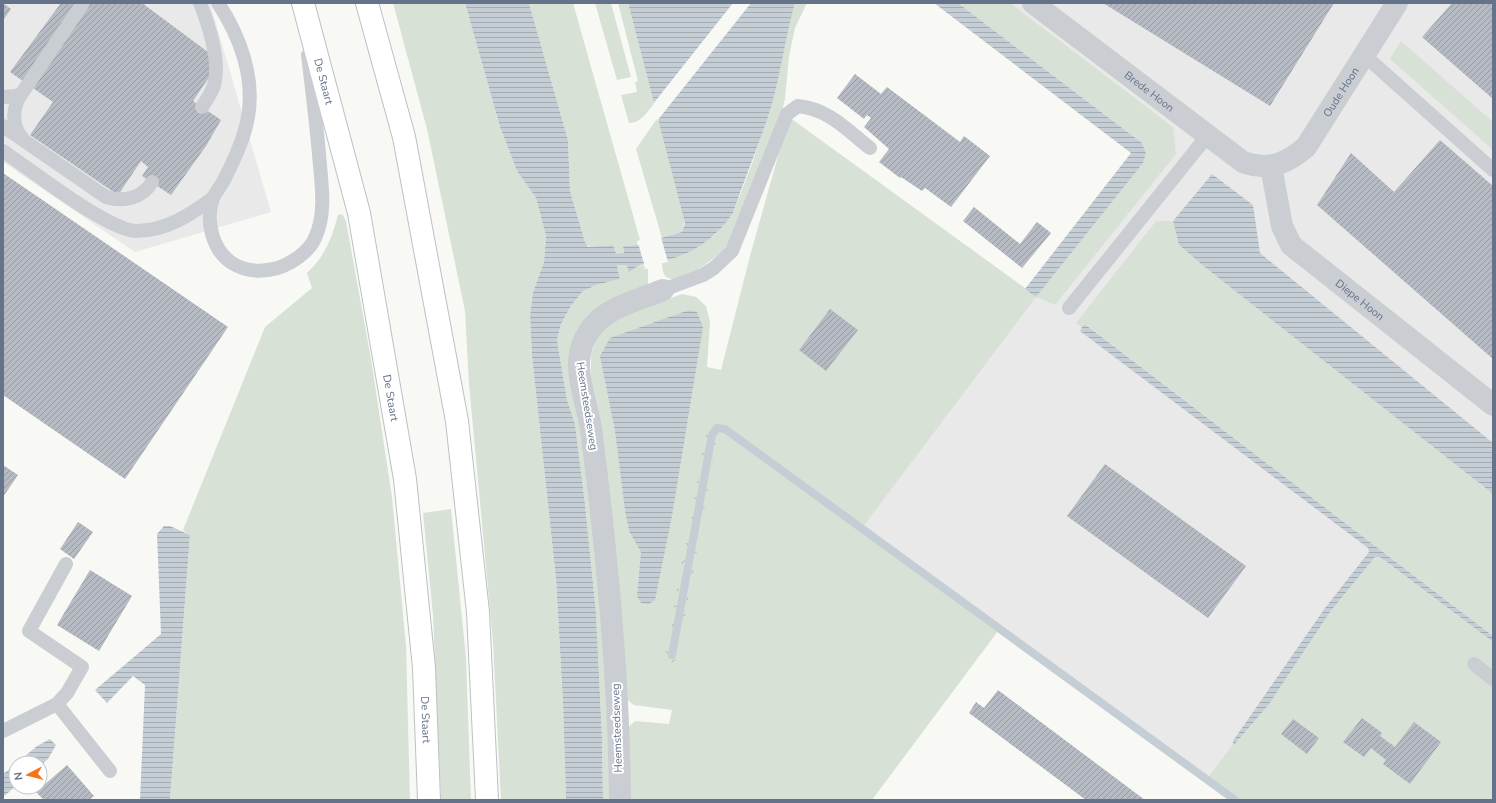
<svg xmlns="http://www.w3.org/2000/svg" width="1496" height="803" font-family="'Nunito Sans',sans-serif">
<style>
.built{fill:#e9e9e9}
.green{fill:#d8e1d6}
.forest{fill:url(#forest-crowns)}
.water{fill:url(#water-rules)}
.pier{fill:#f8f9f5}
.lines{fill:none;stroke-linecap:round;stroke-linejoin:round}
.stream{stroke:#c6ced5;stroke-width:8}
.building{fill:url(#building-hatch)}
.secondary-casing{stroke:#bcc0c6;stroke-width:24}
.lane{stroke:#cacdd1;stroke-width:14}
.street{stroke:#cacdd1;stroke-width:22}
.secondary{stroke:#fff;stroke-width:22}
.labels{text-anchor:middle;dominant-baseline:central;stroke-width:4;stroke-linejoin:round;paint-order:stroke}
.street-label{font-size:11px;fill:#64728a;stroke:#fff}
</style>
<defs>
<pattern id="forest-crowns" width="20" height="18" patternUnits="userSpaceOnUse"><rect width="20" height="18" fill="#d8e1d6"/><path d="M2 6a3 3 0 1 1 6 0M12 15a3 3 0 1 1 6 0" fill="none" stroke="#b3bbb3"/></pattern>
<pattern id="water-rules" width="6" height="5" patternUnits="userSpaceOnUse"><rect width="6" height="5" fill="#c6ced5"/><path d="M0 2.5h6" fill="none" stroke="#a4acb3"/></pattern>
<pattern id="building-hatch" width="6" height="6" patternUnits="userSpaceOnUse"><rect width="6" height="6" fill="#b5bac3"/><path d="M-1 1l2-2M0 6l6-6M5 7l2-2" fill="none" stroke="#979ca4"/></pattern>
</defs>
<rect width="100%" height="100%" fill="#f8f9f5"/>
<path class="built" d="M3,3h207l61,209 -136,40 -132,-90z
M1005,3h488v478l-40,-19 -233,331 -364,-263 309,-409z"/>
<path class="green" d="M393,3h72l35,124 17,44 19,27 10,38 -2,26 -11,30 -3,24 2,40 24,223 7,124 3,97h-65l-8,-158 -24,-258 -4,-73 -38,-182z
M529,3h44l67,237 -3,1v4l-14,1 1,8h-9l-2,-9 -22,2 -5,-2 -16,-54 -2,-51z
M595,3h16l20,74 -14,3z
M618,3h10l26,101c-7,8 -13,19 -25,19l-8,-28 16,-3 -2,-10 3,-1z
M795,3h12l-12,25 -6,28 -4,43 -4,16 -53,130c-11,12 -68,60 -66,16l26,-9 27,-17 18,-22 20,-52 18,-56 18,-82z
M958,3h52l163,124 3,27 -121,151 -19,-8 -174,231 139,99 -129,173h-245l-1,-71 9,-8 34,3 3,-14 -38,-5 -9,-7 -34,-319v-25l8,-20 21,-17 62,-23 14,3 10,9 4,16 -3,45 14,3 29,-114 39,-139 247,179 107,-133 3,-10 -4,-10z
M1401,41l92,81v28l-103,-91z
M658,117l27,102 -3,13 -20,6 -26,-89z
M341,214l2,1 3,6 25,138 21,138 14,149 4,154h-240l20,-264 -7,-6 82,-203 47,-39 -5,-15c18,-17 25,-35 31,-58z
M1156,221h17l6,24 27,23 287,226v142l-406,-311h-4l-2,2 -5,-4z
M617,265h10l1,7 10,-6 6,-1 1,4h3v16l-54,26 -13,100 23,215 8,174h-9l-1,-63 -6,-124 -11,-109 -10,-80 -8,-24 -10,-60 4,-16 10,-18 11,-14 14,-7 24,-6z
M451,509l15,149 5,142h-30l-8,-185 -10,-102z
M1375,557h5l113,85v158h-255l-30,-22 25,-34h3l32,-40 62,-92z"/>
<path class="forest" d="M707,429h7l4,2 -40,227 -7,6 -7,-6z"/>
<path class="water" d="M465,3h64l39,137 2,51 15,51 3,5 25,-2 3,9 8,-1 -1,-7 14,-1 45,-13 3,-9 -57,-220h167c-10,34 -14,70 -24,104 -11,36 -26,70 -38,106 -18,26 -40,41 -70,48 -8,2 -17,2 -25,5 -4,2 -6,5 -10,6l-1,-7h-10l3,14 -24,6 -14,7 -11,14 -10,18 -4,16 10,60 8,24 10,80 11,109 6,124 1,63h-37l-3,-97 -7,-124 -24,-223 -2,-40 3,-24 11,-30 2,-26 -10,-38 -19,-27 -17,-44z
M934,3h24l184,140 4,10 -3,10 -107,134 -11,-8 106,-136z
M1212,174l41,31 7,48 233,190v51l-287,-226 -27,-23 -6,-24z
M689,310l8,2 6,15 -31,189 -17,84 -6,4 -8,-1 -4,-7 4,-44 -12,-21 -4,-21 -10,-79 -15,-75 10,-18z
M1083,325h3l407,311v6l-113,-85h-5l-45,55 -61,92 -34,40h-2v-3l92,-133 44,-56 -1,-4 -288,-217z
M164,526h6l20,9 -20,265h-30l5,-115 -12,-9 -26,27 -12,-13 66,-56 -4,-100z
M50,739l6,6 -8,14 -8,7v-3h-23l20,-17z
M16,764v22l-13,11v-23z"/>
<path class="pier" d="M733,3h18l-94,118 -4,-17z
M661,237l7,25 -23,5 -7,-24z"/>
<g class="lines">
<path class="stream" d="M672,655l40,-220 5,-7 8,1 510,371"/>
</g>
<path class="building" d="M3,3l8,6 -7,10 -1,-1z
M61,3h81l78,58 -27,40 28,19 -15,26 -35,49 -29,-19 6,-9 -7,-6 -23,34 -88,-60 23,-33 -43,-30z
M1103,3h231l-64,103z
M1452,3h41v96l-71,-62z
M855,74l26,20 6,-7 73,55 4,-6 26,20 -39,51 -26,-19 -3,3 -21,-14 -1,1 -21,-16 10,-13 -25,-22 7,-9 -4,-3 -3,4 -27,-21z
M1440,140l53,46v173l-176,-154 34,-52 43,39z
M3,173l225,154 -103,152 -122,-84z
M974,207l46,37 17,-22 14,11 -29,35 -59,-47z
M830,309l28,21 -32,41 -27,-21z
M1105,464l141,102 -38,52 -141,-102z
M3,465l15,10 -15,22z
M78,522l15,10 -19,27 -14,-10z
M90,570l42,26 -33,55 -42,-26z
M998,690l147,110h-59l-117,-87 7,-11 8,6z
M1362,718l20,15 -2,3 15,11 19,-25 27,20 -31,42 -27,-20 3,-4 -15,-12 -7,9 -21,-15z
M1293,719l26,19 -12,16 -26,-20z
M67,765l27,31 -5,4h-45l-8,-8z"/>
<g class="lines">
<defs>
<g id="secondary">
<path id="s3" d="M303,3l56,210 46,266 19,189 5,132"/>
<path d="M367,3l37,134 53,284 21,191 9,188"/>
</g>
</defs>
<use href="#secondary" class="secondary-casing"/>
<path class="lane" d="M200,3c9,23 22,61 13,85 -3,7 -7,13 -11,19
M218,3c22,33 37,74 30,114 -4,23 -15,45 -25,65 -3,5 -7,10 -10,16 -8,22 -1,52 19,65 14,9 31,9 46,5 14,-5 31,-16 37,-30 12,-25 6,-57 4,-84 -3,-33 -7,-66 -11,-99
M1364,55l129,115
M22,93c-10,14 -11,33 1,46
M3,97l13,-1 6,-3 61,-90
M3,126l103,71c17,5 36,2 46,-15
M3,151c27,18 104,79 133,80 30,0 54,-16 77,-33
M663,290l40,-15 11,-7 18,-17 55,-137 11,-8c31,3 49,24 72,42
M1069,308l139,-173
M1474,664l19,15
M57,704l53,67
M3,731l54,-27 10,-11 15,-26 -53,-36 37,-67"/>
<g class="street">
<path id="s1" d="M1033,3l210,159c26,9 43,2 63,-15l91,-144"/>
<path id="s2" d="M1271,166l11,60 9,19 202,160"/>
<path d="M620,800c-1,-124 -13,-248 -29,-371 -4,-27 -19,-60 -8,-86 14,-35 49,-40 80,-53"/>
</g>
<use href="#secondary" class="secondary"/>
</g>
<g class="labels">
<g class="street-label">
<text stroke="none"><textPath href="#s3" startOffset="81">De Staart</textPath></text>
<text stroke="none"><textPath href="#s1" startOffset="146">Brede Hoon</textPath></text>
<text stroke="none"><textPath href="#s1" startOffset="397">Oude Hoon</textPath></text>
<text stroke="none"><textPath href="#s2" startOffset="170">Diepe Hoon</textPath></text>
<text stroke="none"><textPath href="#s3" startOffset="405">De Staart</textPath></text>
<text transform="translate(587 406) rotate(81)">Heemsteedseweg</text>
<text stroke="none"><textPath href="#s3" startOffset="729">De Staart</textPath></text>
<text transform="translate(617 728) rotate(-92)">Heemsteedseweg</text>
</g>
</g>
<rect width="1496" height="803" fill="none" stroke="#64728a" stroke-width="8"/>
<g transform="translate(28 775) rotate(263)"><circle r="19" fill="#ffffff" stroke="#c1c7d0"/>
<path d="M0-3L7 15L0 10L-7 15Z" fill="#f57419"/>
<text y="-6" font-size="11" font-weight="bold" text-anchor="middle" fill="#64728a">N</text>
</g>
</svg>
